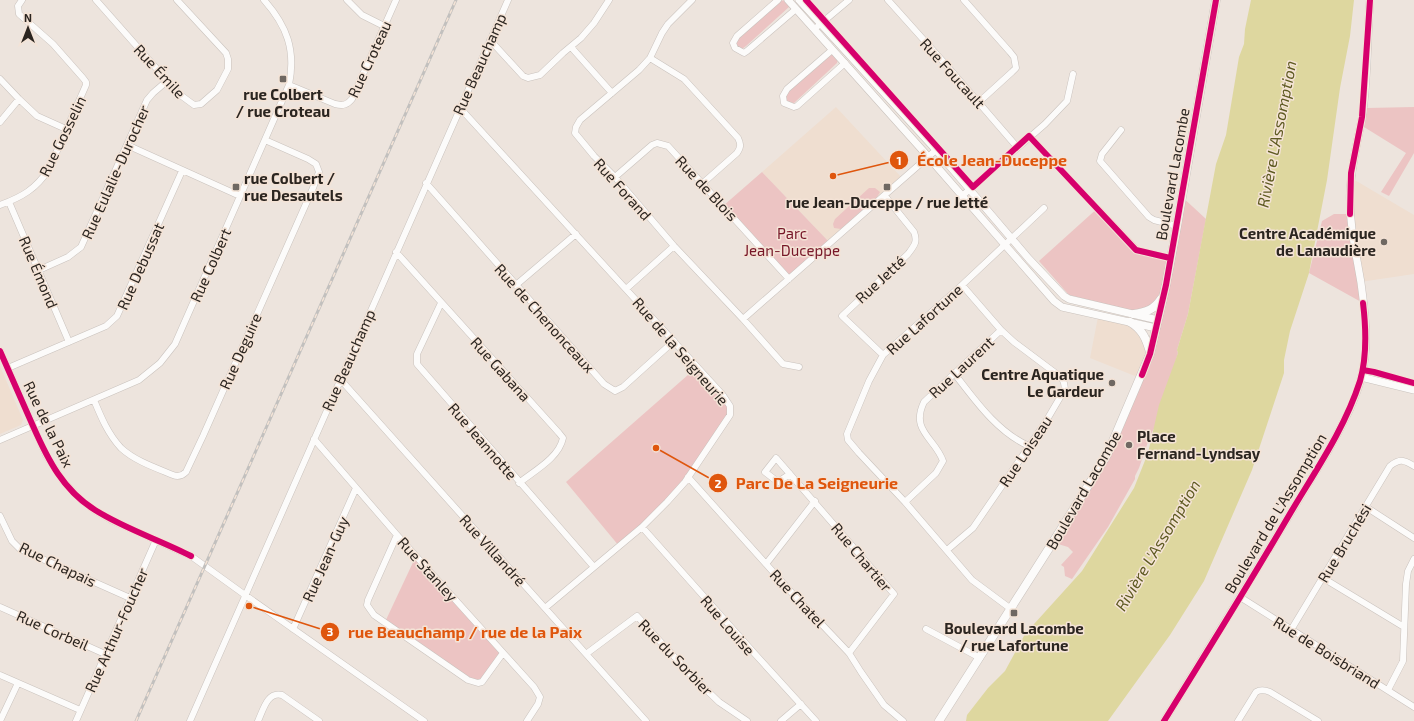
<svg xmlns="http://www.w3.org/2000/svg" width="1414" height="721" font-family="'Exo 2',sans-serif">
<style>
.built{fill:#efded0}
.green{fill:#ecc4c3}
.water{fill:#ded79f}
.lines{fill:none;stroke-linecap:round;stroke-linejoin:round}
.minor-casing{stroke:#c9c2bd;stroke-width:7}
.tertiary-casing{stroke:#c9c2bd;stroke-width:8}
.secondary-casing{stroke:#c9c2bd;stroke-width:9}
.minor{stroke:#fcfbfa;stroke-width:6}
.tertiary{stroke:#fcfbfa;stroke-width:7}
.secondary{stroke:#fcfbfa;stroke-width:8}
.rail-casing{stroke:#c2c0be;stroke-width:3}
.rail{stroke:#f4e3d6;stroke-width:1.5;stroke-dasharray:4.5;stroke-linecap:butt}
.cycleway-casing{stroke:#f4e3d6;stroke-width:8}
.cycleway{stroke:#d6006c;stroke-width:6}
.poi-dot{fill:#6f6862;stroke:#f4e3d6;stroke-width:1.5}
.labels{text-anchor:middle;dominant-baseline:central;stroke-width:3;stroke-linejoin:round;paint-order:stroke}
.street-label{font-size:15px;fill:#2b2520;stroke:#f4e3d6}
.poi-label{font-size:15px;font-weight:bold;fill:#2b2520;stroke:#f4e3d6}
.park-label{font-size:15px;fill:#771728;stroke:#f4e3d6}
.water-label{font-size:16px;font-style:italic;fill:#5e5a21;stroke:#f4e3d6}
.leader{fill:none;stroke:#df560d;stroke-width:1.5}
.callout-dot{fill:#df560d;stroke:#f4e3d6;stroke-width:1.5}
.mark-label{font-size:12px;text-anchor:middle;font-weight:bold;fill:#fff}
.callout-label{font-size:16px;text-anchor:middle;font-weight:bold;fill:#df560d;stroke:#f4e3d6;stroke-width:3;stroke-linejoin:round;paint-order:stroke}
</style>
<rect width="100%" height="100%" fill="#ede4dd"/>
<path class="built" d="M836,107l67,72 -73,64 -68,-71z
M1353,179l61,36v59l-54,8 -5,-29z
M1098,317l33,9 12,14 3,11 -6,27 -50,-20z
M0,366l23,54 -2,5 -21,9z"/>
<path class="green" d="M785,0l4,3v4l-43,39 -4,3 -4,-1 -3,-6 4,-5 42,-36z
M830,54l5,1 3,4 -1,4 -43,40c-7,0 -9,-3 -8,-10z
M1414,107v46l-25,43 -8,-4 25,-39 -42,-26 3,-19z
M762,172l68,71 -41,36 -66,-73z
M869,188h6l5,4 -3,5 -36,32 -7,-1 -1,-4 2,-5z
M1179,194l27,25 -18,95 -11,36 1,3 -21,70 -7,13 -11,32 -4,8v3l-27,48 -36,52 -7,-3 -1,-9 -3,-2 12,-13 -5,-5 -10,-3 49,-89 43,-101 12,-64 -10,15 -19,6 -64,-16 -30,-34 61,-55 39,41 32,8z
M1334,214h16l13,89 -54,-30 13,-52z
M697,367l26,27 8,17 -47,73 -65,62 -53,-64z
M416,556l87,97 -26,30 -92,-61z"/>
<path class="water" d="M1251,0h103l-4,36 -10,52 -13,92 -18,93 -19,58 -6,29v13l-32,97 -48,111 -34,54 -62,86h-142l1,-6 21,-27 17,-17 20,-37 57,-63 52,-83 14,-35 11,-48 19,-52 -1,-3 11,-36 28,-150 10,-29 13,-78 5,-13 1,-15z"/>
<g class="lines">
<defs>
<path id="minor" d="M96,0l83,94 15,11 7,-1 16,-14 11,-21v-10l-2,-6 -49,-53
M347,0l15,15 22,11
M692,0l-24,24 -6,9 -12,25 -11,12 -59,50 -4,7 -1,6 19,23 21,21 59,69 69,73 40,45 16,3
M778,0l-41,36 -4,7 2,5 9,5 3,-2 49,-42
M888,0l60,67 69,80
M964,0l46,52 4,5 2,11 -4,4 -33,30
M818,26l31,-26
M490,40l33,36 5,2 12,-3 23,-22 18,-15 13,-15 15,-23
M571,47l41,46
M832,50l-45,39 -4,7 1,7 10,4 3,-1 48,-43
M650,58l34,21 54,59c3,6 3,9 -1,15l-34,30
M0,79l19,20 18,17 29,13
M289,85l46,19c8,2 12,1 17,-5l44,-99
M460,108l262,286 8,12v9l-45,67 -18,20 -25,25 -97,81
M0,122l19,-23
M1121,130l-19,24 -2,7 49,56 5,3 23,6
M127,145l113,51
M615,177l37,-32 5,-2 11,3 121,133
M426,183l178,201 11,7 8,-4 51,-46
M962,196l83,-72 22,-23 6,-27
M9,202l60,140
M0,205c22,-8 36,-16 49,-36l37,-84v-3l-3,-4 -30,-34 -34,-30 -1,-8 4,-6
M396,252l163,181 4,5c-4,20 -29,33 -44,45
M39,270l29,-13 13,-10 66,-147 6,-7 14,-12
M516,285l60,-51
M626,289l48,-43
M441,303l-24,51v10l177,203
M743,319l193,-169
M0,351l46,104 17,26 18,19 13,10 17,10 80,36 54,39 179,126
M883,355l-41,-39 66,-62c6,-8 10,-12 6,-22l-29,-36
M8,368l98,-42 11,-10 65,-145
M954,373c21,27 43,59 75,73
M340,379l306,342
M94,400c7,17 14,34 27,48 14,13 35,20 52,27 5,2 9,1 13,-3l17,-36 110,-248 6,-16 -3,-8 -8,-5 -43,-19
M314,439l83,96 137,152 6,10 -2,7 -11,17
M0,440l139,-60 21,-17 15,-19 114,-259c7,-35 -2,-59 -25,-85
M790,474l-12,8 -13,-10 11,-14 118,136 -45,59
M688,477l104,116 57,60 12,19 23,33 19,16
M905,502l31,-29 7,-12c-8,-23 -33,-30 -19,-59l77,-72
M1366,507l48,31
M0,516l12,25 8,8 110,49
M642,527l113,127 61,67
M397,535l-29,65 -1,5 7,10 94,65 10,3 4,-1 21,-29
M947,550l26,-22 72,-105 20,-34 -1,-6 -2,-5 -48,-36 -13,-12 -39,-45
M766,564l49,-63
M1323,578l81,49
M1240,597l174,110
M0,607l105,47
M1011,609l-39,-29 -67,-78 -46,-49 -11,-13 -1,-6 22,-53 14,-26 79,-70 82,-77
M293,629l63,-141
M926,629l54,29
M1291,630l99,-164c10,-8 14,-6 24,0
M586,654l51,-38 53,58 29,28 28,19
M0,675l80,35
M1388,690l15,-29 3,-77 2,-13 6,-12
M0,721l18,-38
M76,721l80,-181
M190,721l318,-721
M258,721c5,-10 9,-30 24,-26l37,26
M781,721l20,-17
M1238,721l18,-29c5,-3 9,-2 14,0l48,29"/>
<path id="tertiary" d="M788,0l136,152 130,149 8,6 94,21
M799,0l137,150 93,109 35,37 5,3 89,21
M1361,377l53,13
M1164,721l76,-124 88,-146c13,-24 28,-50 34,-77 7,-30 3,-62 -1,-91 -5,-30 -12,-59 -11,-90 1,-26 7,-50 12,-75 6,-39 5,-79 8,-118"/>
<path id="secondary" d="M1134,314c12,-2 20,-4 27,-15
M1130,322c12,7 16,16 20,30
M939,721l121,-190 47,-76 43,-101 16,-69 11,-59 39,-226"/>
</defs>
<use href="#minor" class="minor-casing"/>
<use href="#tertiary" class="tertiary-casing"/>
<use href="#secondary" class="secondary-casing"/>
<use href="#minor" class="minor"/>
<use href="#tertiary" class="tertiary"/>
<use href="#secondary" class="secondary"/>
<defs>
<path id="rail" d="M136,721l320,-721"/>
</defs>
<use href="#rail" class="rail-casing"/>
<use href="#rail" class="rail"/>
<defs>
<path id="cycleway" d="M806,0l167,187 56,-51 107,114 34,8
M1350,214l1,-41 11,-56 8,-117
M0,351c11,25 22,50 33,75 15,34 30,64 62,84 30,19 65,30 96,46
M1363,370l11,2 40,11
M1142,375l8,-21 16,-69 50,-285
M1164,721c43,-69 86,-139 127,-209 25,-42 54,-84 69,-131 7,-24 6,-53 3,-78"/>
</defs>
<use href="#cycleway" class="cycleway-casing"/>
<use href="#cycleway" class="cycleway"/>
</g>
<g class="poi-dot">
<rect x="279" y="75" width="8" height="8" rx="2"/>
<rect x="232" y="183" width="8" height="8" rx="2"/>
<rect x="883" y="183" width="8" height="8" rx="2"/>
<circle cx="1384" cy="242" r="4"/>
<circle cx="1112" cy="383" r="4"/>
<circle cx="1129" cy="445" r="4"/>
<rect x="1010" y="609" width="8" height="8" rx="2"/>
</g>
<g class="labels">
<g class="street-label">
<text transform="translate(369 59) rotate(-65)">Rue Croteau</text>
<text transform="translate(479 64) rotate(-66)">Rue Beauchamp</text>
<text transform="translate(160 71) rotate(47)">Rue Émile</text>
<text transform="translate(953 73) rotate(48)">Rue Foucault</text>
<text transform="translate(62 136) rotate(-64)">Rue Gosselin</text>
<text transform="translate(115 172) rotate(-66)">Rue Eulalie-Durocher</text>
<text transform="translate(1172 174) rotate(-80)">Boulevard Lacombe</text>
<text transform="translate(707 188) rotate(47)">Rue de Blois</text>
<text transform="translate(623 189) rotate(48)">Rue Forand</text>
<text transform="translate(210 265) rotate(-66)">Rue Colbert</text>
<text transform="translate(140 266) rotate(-66)">Rue Debussat</text>
<text transform="translate(39 272) rotate(67)">Rue Émond</text>
<text transform="translate(880 279) rotate(-43)">Rue Jetté</text>
<text transform="translate(545 318) rotate(48)">Rue de Chenonceaux</text>
<text transform="translate(924 319) rotate(-42)">Rue Lafortune</text>
<text transform="translate(240 351) rotate(-66)">Rue Deguire</text>
<text transform="translate(681 351) rotate(49)">Rue de la Seigneurie</text>
<text transform="translate(348 360) rotate(-66)">Rue Beauchamp</text>
<text transform="translate(961 367) rotate(-43)">Rue Laurent</text>
<text transform="translate(501 369) rotate(48)">Rue Gabana</text>
<text transform="translate(49 424) rotate(64)">Rue de la Paix</text>
<text transform="translate(483 441) rotate(49)">Rue Jeannotte</text>
<text transform="translate(1025 451) rotate(-56)">Rue Loiseau</text>
<text transform="translate(1083 490) rotate(-60)">Boulevard Lacombe</text>
<text transform="translate(1275 513) rotate(-59)">Boulevard de L'Assomption</text>
<text transform="translate(1344 543) rotate(-59)">Rue Bruchési</text>
<text transform="translate(493 550) rotate(48)">Rue Villandré</text>
<text transform="translate(862 557) rotate(50)">Rue Chartier</text>
<text transform="translate(325 559) rotate(-66)">Rue Jean-Guy</text>
<text transform="translate(58 564) rotate(26)">Rue Chapais</text>
<text transform="translate(428 569) rotate(48)">Rue Stanley</text>
<text transform="translate(798 598) rotate(47)">Rue Chatel</text>
<text transform="translate(728 625) rotate(49)">Rue Louise</text>
<text transform="translate(53 630) rotate(24)">Rue Corbeil</text>
<text transform="translate(116 630) rotate(-66)">Rue Arthur-Foucher</text>
<text transform="translate(1327 652) rotate(32)">Rue de Boisbriand</text>
<text transform="translate(676 657) rotate(46)">Rue du Sorbier</text>
</g>
<g class="poi-label">
<text x="283" y="94">rue Colbert<tspan x="283" dy="17">/ rue Croteau</tspan></text>
<text x="244" y="178" text-anchor="start">rue Colbert /<tspan x="244" dy="17">rue Desautels</tspan></text>
<text x="887" y="202">rue Jean-Duceppe / rue Jetté</text>
<text x="1376" y="233" text-anchor="end">Centre Académique<tspan x="1376" dy="17">de Lanaudière</tspan></text>
<text x="1104" y="374" text-anchor="end">Centre Aquatique<tspan x="1104" dy="17">Le Gardeur</tspan></text>
<text x="1137" y="436" text-anchor="start">Place<tspan x="1137" dy="17">Fernand-Lyndsay</tspan></text>
<text x="1014" y="628">Boulevard Lacombe<tspan x="1014" dy="17">/ rue Lafortune</tspan></text>
</g>
<g class="park-label">
<text x="792" y="233">Parc<tspan x="792" dy="17">Jean-Duceppe</tspan></text>
</g>
<g class="water-label">
<text transform="translate(1276 134) rotate(-79)">Rivière L'Assomption</text>
<text transform="translate(1157 545) rotate(-59)">Rivière L'Assomption</text>
</g>
</g>
<path class="leader" d="M833 176L899 160M656 448L718 483M249 606L330 632"/>
<g class="callout-dot">
<circle cx="833" cy="176" r="4"/>
<circle cx="656" cy="448" r="4"/>
<circle cx="249" cy="606" r="4"/>
<circle cx="899" cy="160" r="10"/>
<circle cx="718" cy="483" r="10"/>
<circle cx="330" cy="632" r="10"/>
</g>
<g class="mark-label">
<text x="899" y="165">1</text>
<text x="718" y="488">2</text>
<text x="330" y="636">3</text>
</g>
<g class="callout-label">
<text x="992" y="166">École Jean-Duceppe</text>
<text x="817" y="489">Parc De La Seigneurie</text>
<text x="465" y="638">rue Beauchamp / rue de la Paix</text>
</g>
<g transform="translate(28 28)" stroke="#f4e3d6" stroke-width="3" paint-order="stroke">
<path d="M0-3L7 15L0 10L-7 15Z" fill="#2b2520"/>
<text y="-6" font-size="11" font-weight="bold" text-anchor="middle" fill="#2b2520">N</text>
</g>
</svg>
